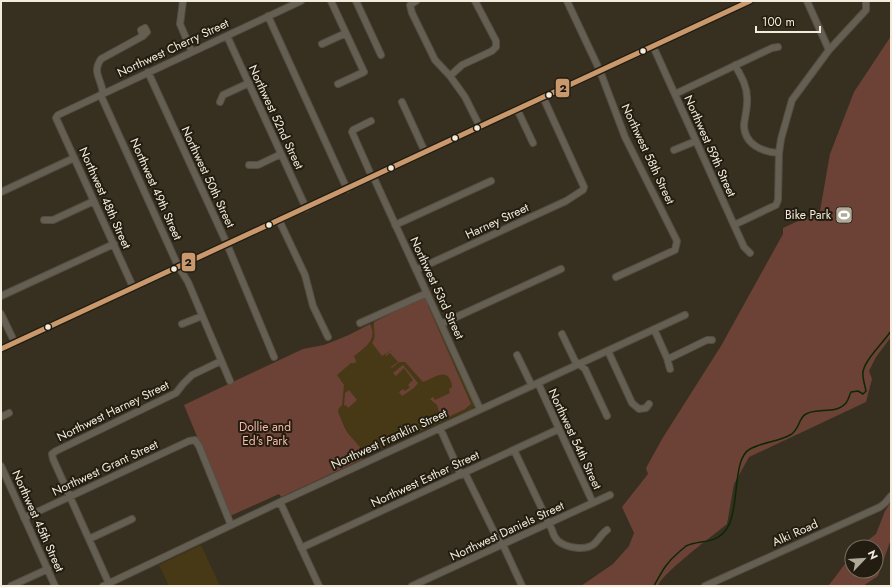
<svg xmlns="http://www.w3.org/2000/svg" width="892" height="587" font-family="Jost,sans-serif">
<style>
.built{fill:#473916}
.green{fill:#6c4236}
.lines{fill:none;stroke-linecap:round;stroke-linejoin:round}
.stream{stroke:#0c2805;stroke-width:1.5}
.minor-casing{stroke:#544e41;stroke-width:8}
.minor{stroke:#645e53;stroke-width:6}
.bus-1-casing{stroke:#221d10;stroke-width:8}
.bus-1{stroke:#ca986d;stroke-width:5}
.bus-dot{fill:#f3ebdb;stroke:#221d10;stroke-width:1.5}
.labels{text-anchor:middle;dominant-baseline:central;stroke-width:4;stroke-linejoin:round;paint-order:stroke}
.street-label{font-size:12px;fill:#f3ebdb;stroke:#221d10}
.poi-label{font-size:12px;fill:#f3ebdb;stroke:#221d10;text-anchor:end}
.park-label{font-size:12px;fill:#fbb8a8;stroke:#221d10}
.line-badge{stroke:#221d10;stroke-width:1.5}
.pale-badge-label{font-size:11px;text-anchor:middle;font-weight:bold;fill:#111}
</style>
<rect width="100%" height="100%" fill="#373020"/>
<path class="built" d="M423,299l3,1 48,103v4l-2,2 -123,53 -45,-106z
M201,545l19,41h-51l-10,-21z"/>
<path class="green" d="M891,36v301l-15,20 -7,14 3,8 -6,23 -117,55 -15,27 -7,40c-12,10 -66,50 -69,62h-77l32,-22 16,-18 5,-13 -12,-26 26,-33 -2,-6 16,-29 59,-93 62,-112v-6l37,-17 10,-57 24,-62z
M422,298h4l2,3v5l43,98 -6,5 -21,10 -3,-1 -4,-13 -7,-6 3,-2 2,3 15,-7 -1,-4 3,-2c0,-3 -1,-6 -3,-9 -5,-9 -19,2 -26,4l-18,-20h-6l-7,6 -1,-1 7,-5 -8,-9 -4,3 -1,-1 8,-6 -11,7 -10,-13c5,-6 1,-14 2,-21z
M370,324c8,16 -5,23 -16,32l2,5 -1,2h-4l-14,12 7,10 -2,20 -3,3 -1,4c3,6 5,14 9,20 5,8 18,16 16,27l-82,38 -2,-3 -49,22 -46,-111 119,-56 21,-4 25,-10z
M403,365l15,18 -4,5 -12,8 -3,-4 4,-3 2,2 5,-4 -2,-2 5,-5 -9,-12 -8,8 -3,-3z
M349,390l8,10 -9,8 -2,-3 -2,1 1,-13z
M891,502v37l-13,37 -15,10h-35c9,-10 15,-21 24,-31v16h24v-24h-17l17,-13 9,-23z"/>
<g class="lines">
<path class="stream" d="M654,586c8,-15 12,-23 25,-34 2,-2 5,-4 7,-6 13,-6 29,-2 39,-15 16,-19 6,-72 25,-82 12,-7 28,-7 40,-14 10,-5 8,-17 16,-21 12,-7 29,1 40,-11 3,-4 3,-7 5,-11l7,-1 5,3 3,-3c-1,-5 -3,-11 -3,-16 -2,-12 21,-33 28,-44"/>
<defs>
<path id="minor" d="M183,1l-3,23 12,28
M331,1l33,71 -26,12
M356,1l25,54
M416,1l-6,4 2,8 23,47 15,16 12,-11 30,-14 4,-4v-6l-21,-40
M567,1l33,70 25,66 52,104 -2,9 -59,27
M807,1l22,49
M268,16l79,173
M143,36l-2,-6 4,-2 2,4 -4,4 -42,23c-8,12 -2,17 1,29 1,3 0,6 0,10l76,168 10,16 42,99
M227,36l79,172
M322,44l24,-11
M653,46l81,179 10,22 6,6
M735,65c5,10 12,20 12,32 1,9 -2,19 -3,28 0,19 18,27 35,28
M148,72l79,172 47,113
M450,76l15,21 15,30
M675,94l97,-46 6,-1
M220,102l3,-7 26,-12
M402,102l23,50
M517,109l16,34
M371,121l-18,9 -1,2 20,45
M674,150l22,-9
M249,165h9l23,-11
M373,176l107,233
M1,192l73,-34
M44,220h9l41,-19
M279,220l26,55 8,31 15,31
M395,225l96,-44
M734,225l42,-20 2,-5 1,-47 2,-14 11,-39 37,-50 37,-40v-9
M416,270l150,-69 17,-11 1,-3 -41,-90
M133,287l-77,-169 2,-3 243,-114
M1,296l113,-52
M1,314l14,29
M360,323l67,-30
M182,324l20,-8
M441,324l120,-55
M654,329l13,29 3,11
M562,334l13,27 10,8 22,47
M1,349l749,-348
M608,351l24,52 7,6 7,-1 3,-4
M517,355l15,31
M668,359l39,-19h5
M538,383l55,120
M1,417l8,-4
M440,428l21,47
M514,450l38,80c1,4 3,8 6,11 9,7 27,10 36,3 5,-4 7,-10 13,-14
M1,466l54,120
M465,473l32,65 6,7 19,41
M280,502l39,84
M24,518l165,-77 6,-1 4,6 32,79
M89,539l43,-20
M301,548l258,-119
M11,586l37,-17
M103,586l177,-84 405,-187
M110,586l-57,-127 -1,-5 4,-3 120,-58 7,-9 9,-9 29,-14
M412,586l198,-91
M705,586l175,-79 5,-4 6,-7"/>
</defs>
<use href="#minor" class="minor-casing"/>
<use href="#minor" class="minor"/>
<defs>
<path id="bus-1" d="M1,349l749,-348"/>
</defs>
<use href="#bus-1" class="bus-1-casing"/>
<use href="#bus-1" class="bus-1"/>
</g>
<defs>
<symbol id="stadium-square" viewBox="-11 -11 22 22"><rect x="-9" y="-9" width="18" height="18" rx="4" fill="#b1aa9a" stroke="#221d10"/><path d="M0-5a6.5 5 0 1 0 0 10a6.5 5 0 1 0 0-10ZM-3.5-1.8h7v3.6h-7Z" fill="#fff"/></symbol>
</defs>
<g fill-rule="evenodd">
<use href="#stadium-square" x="834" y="205" width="20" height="20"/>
</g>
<g class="bus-dot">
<circle cx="643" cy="51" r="3.5"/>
<circle cx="549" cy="95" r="3.5"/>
<circle cx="477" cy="128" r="3.5"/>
<circle cx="455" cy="138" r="3.5"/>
<circle cx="391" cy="168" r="3.5"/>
<circle cx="269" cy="225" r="3.5"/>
<circle cx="174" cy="269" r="3.5"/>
<circle cx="48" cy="327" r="3.5"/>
</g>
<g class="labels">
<g class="street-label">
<text transform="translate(173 48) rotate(-25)">Northwest Cherry Street</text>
<text transform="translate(276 117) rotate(65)">Northwest 52nd Street</text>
<text transform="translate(710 146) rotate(66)">Northwest 59th Street</text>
<text transform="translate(648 154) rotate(65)">Northwest 58th Street</text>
<text transform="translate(208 177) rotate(65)">Northwest 50th Street</text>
<text transform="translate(156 189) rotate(66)">Northwest 49th Street</text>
<text transform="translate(105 198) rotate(66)">Northwest 48th Street</text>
<text transform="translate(497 221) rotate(-25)">Harney Street</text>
<text transform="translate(437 288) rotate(65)">Northwest 53rd Street</text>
<text transform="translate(113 411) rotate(-26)">Northwest Harney Street</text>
<text transform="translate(389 439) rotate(-25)">Northwest Franklin Street</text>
<text transform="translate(575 439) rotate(65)">Northwest 54th Street</text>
<text transform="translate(105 468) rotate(-25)">Northwest Grant Street</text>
<text transform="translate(425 479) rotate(-25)">Northwest Esther Street</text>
<text transform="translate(38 521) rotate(66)">Northwest 45th Street</text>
<text transform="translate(507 531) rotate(-25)">Northwest Daniels Street</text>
<text transform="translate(795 533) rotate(-24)">Alki Road</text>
</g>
<g class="poi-label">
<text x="831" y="215">Bike Park</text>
</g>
<g class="park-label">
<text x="265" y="427">Dollie and<tspan x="265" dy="14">Ed's Park</tspan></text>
</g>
</g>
<g class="line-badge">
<rect x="555" y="78" width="15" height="20" rx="4" fill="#ca986d"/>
<rect x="181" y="252" width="15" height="20" rx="4" fill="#ca986d"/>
</g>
<g class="pale-badge-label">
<text x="563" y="92">2</text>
<text x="188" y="266">2</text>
</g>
<rect width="892" height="587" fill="none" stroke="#f3ebdb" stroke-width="4"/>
<g transform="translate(864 559) rotate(65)"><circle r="19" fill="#221d10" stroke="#766f61"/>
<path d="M0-3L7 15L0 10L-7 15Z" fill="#b1aa9a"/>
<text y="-6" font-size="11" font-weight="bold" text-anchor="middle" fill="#f3ebdb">N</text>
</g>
<path d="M756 26v6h64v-6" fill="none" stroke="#f3ebdb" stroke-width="2"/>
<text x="762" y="26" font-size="12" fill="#f3ebdb" stroke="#221d10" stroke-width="3" paint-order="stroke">100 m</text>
</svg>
